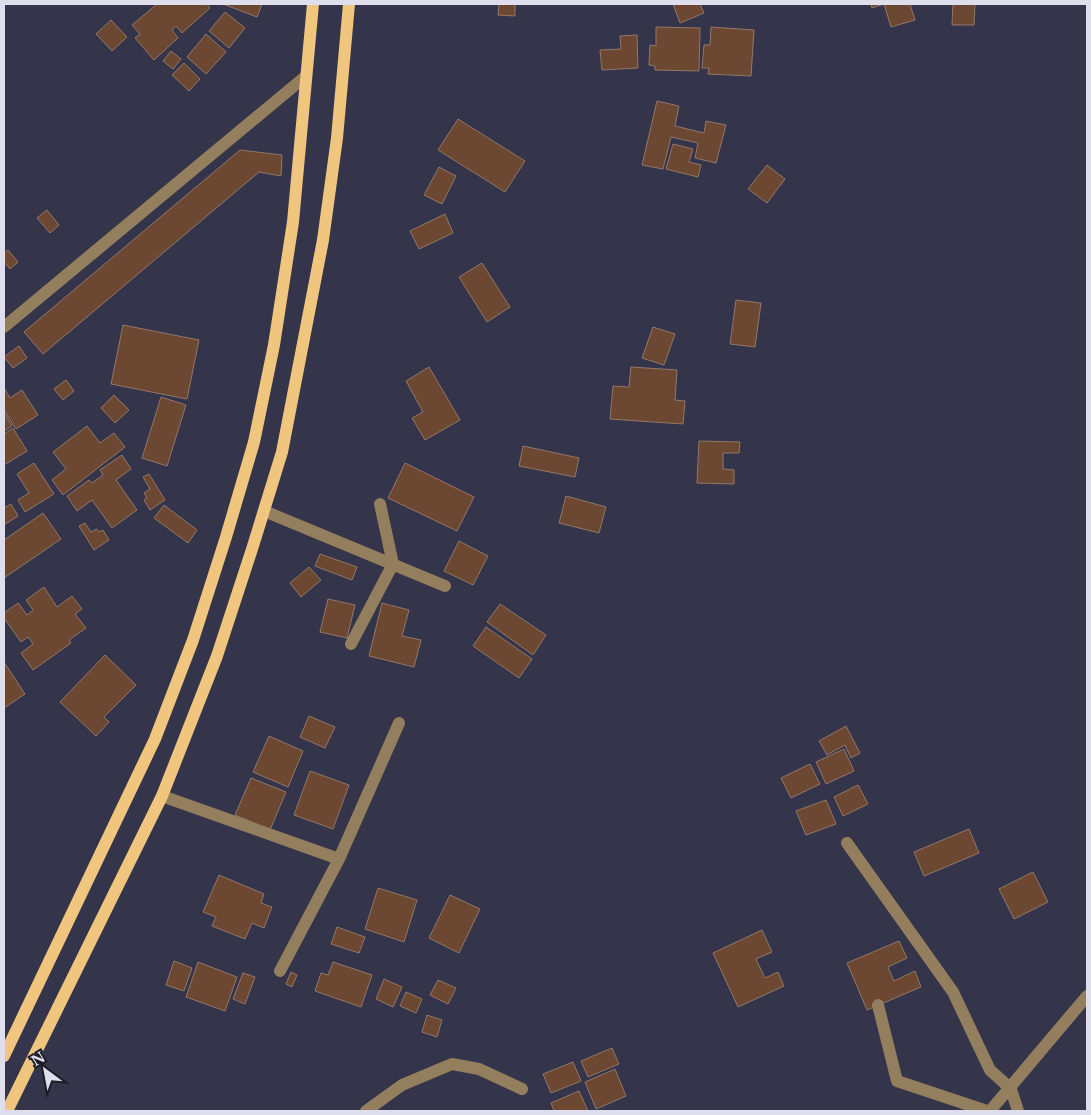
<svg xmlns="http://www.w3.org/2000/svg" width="1091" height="1115" font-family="'Libre Baskerville',serif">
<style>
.building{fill:#6c4732;stroke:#927869}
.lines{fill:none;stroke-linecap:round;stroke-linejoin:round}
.minor{stroke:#937e5d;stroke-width:12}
.major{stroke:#f0c57e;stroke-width:12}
</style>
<rect width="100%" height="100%" fill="#34344a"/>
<path class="building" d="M157,4h50l3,4 -28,25 -6,-7 -4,4 6,8 -24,22 -19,-22 5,-4 -8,-9z
M223,4h39l-5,13z
M499,4h16v12l-17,-1z
M673,4h27l4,9 -24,10z
M871,4h39l5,16 -24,7 -7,-23 -12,4z
M953,4h22l-1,21h-22z
M225,12l20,16 -16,20 -20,-17z
M111,20l16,17 -15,14 -16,-17z
M656,27l44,1 -1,43 -44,-1v-4l-6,-1 1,-20 6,1z
M711,27l43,3 -3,46 -43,-2 1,-6h-7l2,-23h6z
M206,34l20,18 -20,22 -19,-17z
M637,35l1,33 -36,2 -2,-20 21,-1 -1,-13z
M171,51l10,8 -8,10 -10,-8z
M184,63l16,16 -11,12 -17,-16z
M657,101l22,5 -4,20 29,7 2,-12 20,4 -10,38 -21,-5 3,-15 -27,-6 -8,32 -21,-4z
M458,119l67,42 -20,31 -67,-42z
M673,144l20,5 -4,13 12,3 -3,12 -32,-8z
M240,150l42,5 -1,21 -22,-4 -216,182 -19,-22z
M767,165l18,14 -18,24 -19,-14z
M439,167l17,9 -14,28 -18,-9z
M47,210l12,15 -9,8 -13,-15z
M445,214l8,19 -34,16 -9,-18z
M8,250l10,12 -8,7 -6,-7v-9z
M482,263l28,44 -23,15 -28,-45z
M736,300l25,3 -6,44 -25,-3z
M123,325l76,15 -12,59 -76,-15z
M653,327l22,7 -11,31 -22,-7z
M19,346l8,12 -14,10 -9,-11z
M429,367l31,53 -35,20 -13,-22 11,-6 -17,-31z
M631,367l46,3 -2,30 10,1 -2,23 -73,-5 3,-33 16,1z
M66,380l8,11 -11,9 -9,-11z
M4,388l6,10 12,-8 16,25 -22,14 -12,-19z
M114,395l15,15 -14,13 -14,-15z
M161,397l25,8 -19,61 -25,-8z
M4,413l8,13 -8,5z
M87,426l13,17 14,-10 11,14 -62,48 -11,-15 14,-11 -13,-17z
M13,428l14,23 -23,14v-31z
M699,441l41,1 -1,11h-16v16l11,1v14l-37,-1z
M523,446l56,12 -4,19 -56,-11z
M122,455l9,14 -15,11 21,30 -25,18 -20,-28 -15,11 -10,-15 22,-16 3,3 11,-8 -3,-5z
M34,463l20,31 -29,18 -7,-12 11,-7 -12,-19z
M405,463l69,34 -17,34 -69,-33z
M149,474l16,26 -15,10 -6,-10 3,-2 -3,-5 6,-4 -7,-12z
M566,496l40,11 -7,26 -40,-10z
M11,504l7,12 -14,9v-17z
M164,505l33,25 -9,13 -34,-25z
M43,513l18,26 -57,39v-38z
M85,523l6,9 6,-3 2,3 4,-2 6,10 -15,10 -15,-24z
M459,541l29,15 -15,29 -29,-14z
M320,554l37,13 -5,13 -37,-14z
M309,567l12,13 -20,17 -11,-14z
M44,587l13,20 15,-11 10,13 -7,5 11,14 -17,12 2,3 -38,27 -12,-17 12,-9 -5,-7 -7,5 -17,-24v-5l14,-10 9,12 6,-5 -7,-10z
M328,599l27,6 -8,33 -27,-6z
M382,603l27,7 -7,26 19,4 -7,27 -45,-11z
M500,604l46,31 -13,20 -46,-33z
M486,627l46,32 -13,19 -46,-32z
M105,655l31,30 -32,32 5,5 -13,14 -36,-34z
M4,662l21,32 -21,14z
M309,716l26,11 -10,21 -25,-11z
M846,726l14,27 -9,5 -6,-13 -18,10 -8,-14z
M269,736l34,15 -15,36 -35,-15z
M844,749l10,22 -28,13 -10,-22z
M810,764l10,20 -29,14 -10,-20z
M310,771l39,14 -16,44 -39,-14z
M251,778l35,14 -16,38 -35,-15z
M858,785l10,19 -25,12 -9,-19z
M826,800l10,24 -30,11 -10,-24z
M969,829l10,24 -55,23 -10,-24z
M1033,872l15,30 -34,17 -15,-30z
M219,875l45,19 -3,9 11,4 -8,21 -12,-5 -7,16 -33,-13 4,-9 -13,-5z
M378,888l39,12 -13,42 -39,-13z
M450,895l30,14 -21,44 -30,-15z
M337,927l28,10 -6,16 -28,-9z
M762,930l10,22 -16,7 9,19 13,-6 6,14 -46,21 -25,-54z
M899,941l8,17 -19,9 6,14 21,-10 6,16 -54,23 -20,-47z
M174,961l18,7 -8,23 -18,-6z
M198,962l39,15 -12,34 -39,-14z
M333,962l39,13 -11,32 -46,-16 6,-18 7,2z
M291,972l6,3 -5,12 -6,-3z
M243,973l12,4 -10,27 -12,-5z
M384,979l18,8 -9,20 -17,-8z
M438,980l18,8 -8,16 -18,-9z
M406,992l16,7 -6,14 -16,-7z
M427,1015l15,5 -5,17 -15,-5z
M612,1048l7,16 -31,13 -7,-16z
M573,1062l8,19 -30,12 -8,-19z
M615,1069l11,27 -30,13 -11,-27z
M579,1091l9,20h-34l-3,-8z"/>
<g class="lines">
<path class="minor" d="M4,327l302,-251
M264,511l181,75
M351,644l42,-80 -13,-60
M162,796l177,63
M847,843l106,149 37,78 21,19 7,22
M280,971l59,-112 60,-136
M878,1005l19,76 90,30
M366,1111l36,-26 50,-21 27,5 43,20
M990,1111l97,-115"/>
<path class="major" d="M4,1056l151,-317 38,-99 33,-103 28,-95 20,-97 19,-123 20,-218
M7,1111l155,-315 55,-140 36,-110 29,-94 41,-212 14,-102 12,-134"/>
</g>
<rect width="1091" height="1115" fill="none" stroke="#dedeed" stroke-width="10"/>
<g transform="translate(45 1070) rotate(328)" stroke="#1d1d27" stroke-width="4" paint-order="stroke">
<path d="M0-4L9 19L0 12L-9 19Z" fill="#dedeed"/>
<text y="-8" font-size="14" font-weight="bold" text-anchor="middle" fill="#dedeed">N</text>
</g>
</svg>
